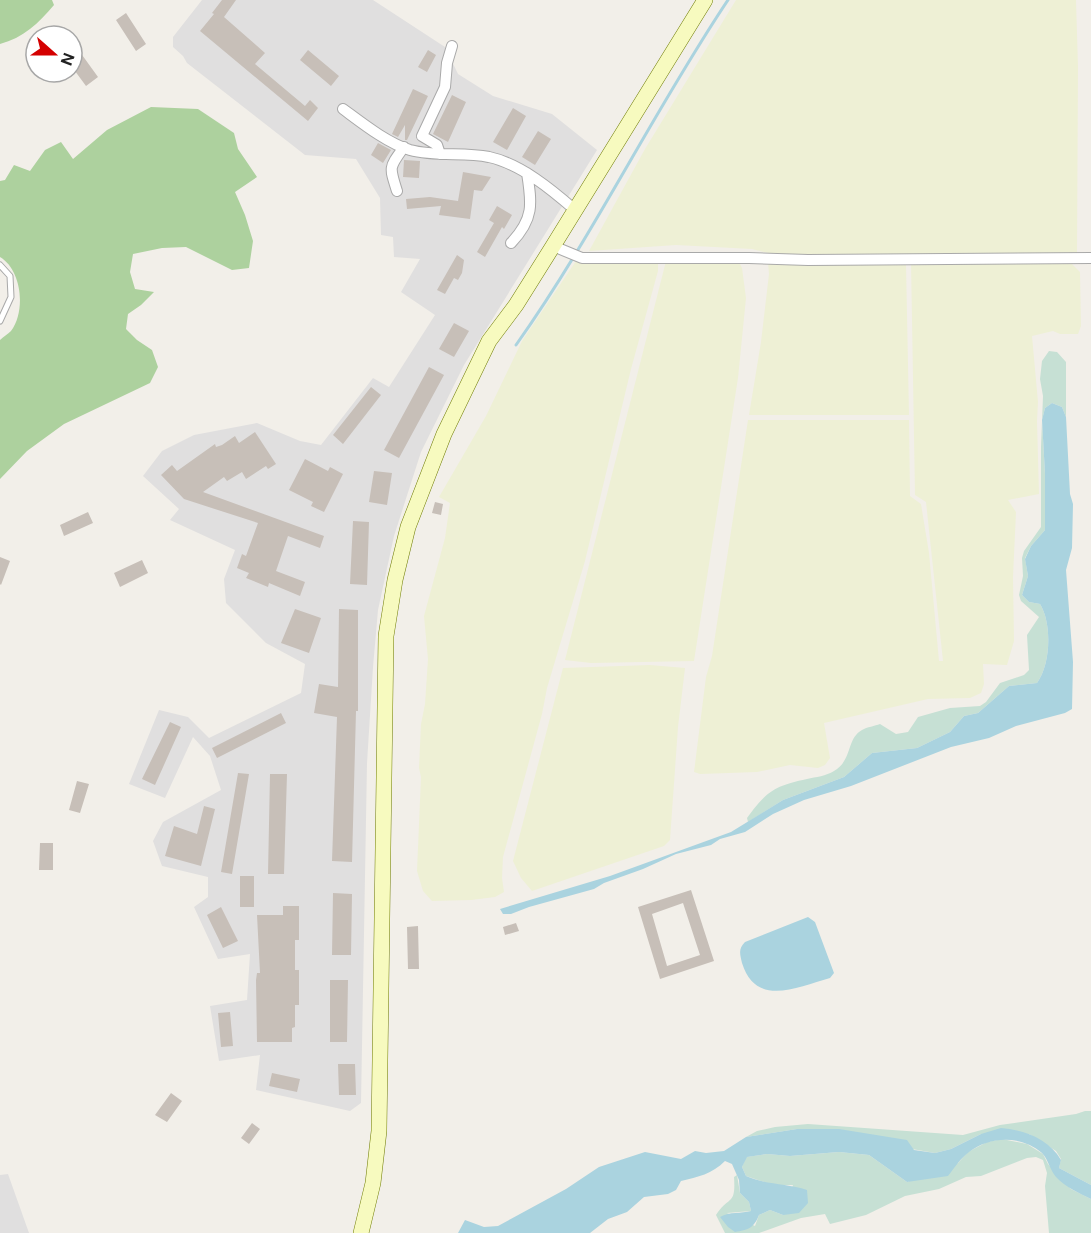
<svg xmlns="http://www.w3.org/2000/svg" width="1091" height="1233" font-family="'DM Sans',sans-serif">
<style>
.residential{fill:#e0dfdf}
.farmland{fill:#eef0d5}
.forest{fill:#add19e}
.wetland{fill:#c6e0d4}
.water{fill:#aad3df}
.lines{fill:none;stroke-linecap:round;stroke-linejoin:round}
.stream{stroke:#aad3df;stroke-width:3}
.building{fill:#c7bfb8;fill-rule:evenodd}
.service-casing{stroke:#a9a9a9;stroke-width:7}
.minor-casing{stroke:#a9a9a9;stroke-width:12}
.secondary-casing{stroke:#707d05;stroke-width:16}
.service{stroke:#fff;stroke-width:5}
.minor{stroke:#fff;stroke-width:10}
.secondary{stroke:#f7fabf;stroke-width:15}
</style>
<rect width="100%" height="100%" fill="#f2efe9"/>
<path class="residential" d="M202,0h171l72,47 13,27 35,22 59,18 45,36 -133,215 -43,87 -27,84 -16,74 -5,57 -6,96 -6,340 -11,8 -94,-21 4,-35 -41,6 -9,-55 37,-6 3,-46 -32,5 -24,-52 14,-10v-20l-46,-11 -9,-25 10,-19 58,-32 -11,-34 -17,-19 -28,61 -36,-14 30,-74 29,7 21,21 92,-45 4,-29 -39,-21 -40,-40 -2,-24 11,-29 -65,-30 9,-11 -36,-33 19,-25 32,-16 63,-12 43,18 21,4 52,-67 16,9 46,-72 -34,-23 19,-33 -26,-2 -1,-20 -12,-2 -1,-37 -24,-39 -51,-4 -118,-92 -4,-7 -10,-9v-10z
M8,1174l21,59h-29v-58z"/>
<path class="farmland" d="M736,0h340l2,67 -1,186 -292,4 -33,-8 -76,-4 -87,6 56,-102z
M576,261l82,1v9l-27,98 -46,192 -38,127 -5,26 -39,143 -1,21 2,14 -9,5 -24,3 -39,1 -9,-10 -6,-20 4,-94 -2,-9 2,-44 4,-20 3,-45 -4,-43 21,-78 5,-35 -11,-6 47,-81 36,-75z
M666,261l73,1 3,6 4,30 -8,80 -44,283 -103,2 -26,-3z
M768,262l138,2 3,151h-160l12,-73 8,-68z
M911,262h159l10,10 1,54 -3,8h-18l-7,-3 -21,5 6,66 -1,19 2,73 -31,6 8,12 -3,65 1,64 -7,24 -24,-1 1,20 -3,9 -11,5 -42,1 -104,24 6,35 -5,7 -7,3 -28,-3 -33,7 -57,2 -6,-2 12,-95 6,-21 36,-236h161l1,76 11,8 8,49 10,108h4l-17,-159 -11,-7z
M650,665l35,3 -7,59 -8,113 -6,6 -132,45 -11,-13 -8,-17 50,-193z"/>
<path class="forest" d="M0,0h52l2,5c-15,18 -31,33 -54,39z
M151,107l47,2 36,24 4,16 19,28 -22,15 10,23 8,26 -4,27 -17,2 -46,-23 -24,1 -29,6 -3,18 5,17 19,3 -13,13 -13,9 -2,15 11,11 15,10 6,17 -8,16 -86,41 -37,27 -27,28v-139c3,-3 8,-6 11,-9 15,-20 11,-61 -11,-74v-76l5,-1 9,-15 16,6 15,-21 16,-8 12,17 34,-29z"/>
<path class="wetland" d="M1049,351l8,1 9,10v55l-4,-10 -10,-4 -7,5 -3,12 3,54v56l-14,16 -6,12 3,18 -6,19 7,7 11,2c12,19 11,60 -3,79l-28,3 -31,27 -14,3 -14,16 -33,16 -45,5 -28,24 -61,23 -35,22 -1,-4c20,-27 27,-32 60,-39 9,-2 19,-3 27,-8 19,-11 12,-32 28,-41 5,-3 13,-4 18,-6l16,10 12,-2 10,-15 32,-9 30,-2 6,-4 14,-19 24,-8 5,-5 -2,-35 12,-18 -18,-16 -2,-6 4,-19 -1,-18 2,-7 17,-24v-80l2,-51 -3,-17 2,-18z
M1085,1111h6v74l-32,-17 2,-9 -5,-8 -27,-17h-48l-30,15 -16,4 -138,-24 -51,8 11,-6 18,-4 33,-3 155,11 37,-10 76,-11z
M1002,1139l25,5 16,10 5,10 23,25 20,10v34h-42l-4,-47 2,-13 -4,-13 -7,-3 -9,1 -46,18 -15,1 -27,12 -34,7 -39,19 -36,9 -5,-10 -24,4 -42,15h-34l-9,-18c13,-20 20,-9 18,-38l3,-2 3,18 9,9 2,9 -24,2 28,13 4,-11 11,-5 13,5 10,-30h-20l-27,-9 -4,-9 4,-10 21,-3 23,2 49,-4 30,3 38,27 51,-19 10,-11 19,-10z"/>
<path class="water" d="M1052,403l10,4 4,10 4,77 3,10 -1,44 -6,22 7,92 -1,47 -7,4 -49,13 -27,12 -38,9 -100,39 -47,14 -31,14 -28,18 -25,7 -9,6 -35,9 -33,15 -39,14 -10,6 -65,18 -18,7h-8l-3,-5 110,-33 121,-44 52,-32 61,-23 28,-24 45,-5 33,-16 14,-16 14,-3 31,-27 28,-3c14,-19 15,-60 3,-79l-11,-2 -7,-7 6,-19 -3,-17 6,-13 14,-16v-56l-3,-54 3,-12z
M808,917l7,5 19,51 -4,5c-33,9 -74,30 -88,-15 -2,-9 -4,-14 3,-21z
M1001,1128c23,2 48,11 60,32l-2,8 32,17v14c-12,-6 -26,-12 -35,-22 -6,-7 -8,-18 -14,-24 -21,-18 -52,-17 -73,-1 -8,6 -15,16 -21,24l-41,6 -38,-27 -30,-3 -49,4 -23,-2 -20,3 -5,10 4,9c20,9 41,7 61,14l1,13 -9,10 -16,2 -13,-5 -11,5c-5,13 -11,15 -24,17l-7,-5 -8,-10c10,-6 21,-3 31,-6l-2,-9 -9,-9 -1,-13 -7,-16 -7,-3c-13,13 -27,16 -44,20l-5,9 -8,4 -24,3 -17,15 -19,7 -18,14h-132l7,-13 19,7 14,-1 68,-37 33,-22 46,-15 36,7 14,-8 11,2 18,-2 22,-14 51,-8h42l68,11 7,10 21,3 16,-4 30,-15z"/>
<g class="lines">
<path class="stream" d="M516,345c78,-110 137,-233 212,-345"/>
</g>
<path class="building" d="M222,0h14l-12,17 41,36 -10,11 50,42 5,-6 8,8 -10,13 -108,-90 14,-17 -2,-1z
M126,13l20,31 -10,7 -20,-31z
M72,41l26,36 -12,9 -14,-19z
M308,50l31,26 -8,10 -31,-26z
M428,50l8,5 -9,17 -9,-5z
M413,89l15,7 -21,44h-2v-15l-7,12 -6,-3z
M452,95l14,7 -18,40 -15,-8z
M513,108l13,8 -19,34 -14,-8z
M538,131l13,8 -16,26 -13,-8z
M378,143l13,7 -8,13 -12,-8z
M404,160l16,1 -1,17 -16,-1z
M463,172l28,5 -9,14 -8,-1 -4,29 -31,-4 2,-9 -34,3 -1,-10 24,-2 28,4z
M497,206l15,9 -8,14 -2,-2 -17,30 -8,-5 17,-29 -5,-3z
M457,255l7,5 -2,13 -4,7 -4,-2 -9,16 -8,-4z
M454,323l15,8 -15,26 -15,-8z
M429,367l15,8 -45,83 -15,-8z
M371,387l10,8 -38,49 -10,-9z
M255,432l21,32 -8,5 -2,-3 -20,13 -4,-7 -15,9 -3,-4 -21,15 121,44 -4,12 -32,-12 -12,35 29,11 -5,14 -31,-13 -1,4 -22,-9 3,-5 -12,-5 5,-14 4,2 12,-33 -74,-24 -23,-24 11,-10 5,6 38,-27 1,3 6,-2 13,-9 4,7z
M305,459l23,12 2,-4 13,7 -19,38 -13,-6 2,-4 -24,-12z
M374,471l18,2 -5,32 -18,-3z
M435,502l8,2 -2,11 -9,-2z
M88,512l5,11 -29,13 -4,-11z
M353,521l16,1 -2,63 -17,-1z
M0,557l10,4 -9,24 -1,-1z
M142,560l6,13 -28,14 -6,-14z
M295,609l26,9 -12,35 -28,-10z
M339,609l19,1v101h-2l-4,151 -20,-1 5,-144 -23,-4 5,-29 19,3z
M281,713l5,10 -69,35 -5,-10z
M170,722l11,5 -26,58 -13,-6z
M238,773l11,1 -17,100 -11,-2z
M270,774h17l-3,100h-16z
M77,781l12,3 -9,29 -11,-3z
M204,806l11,3 -14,57 -36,-10 9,-30 23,8z
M40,843h13v27h-14z
M240,876h14v31h-14z
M691,890l23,71 -54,18 -22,-72zM683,903l17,52 -33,11 -15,-52z
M333,893l19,1 -1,61h-19z
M283,906h16v34h-4v30h4v35h-4v22l-3,1v14h-35l-1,-62 1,-7h3l-3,-58h26z
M221,907l17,34 -15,7 -16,-33z
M516,923l3,8 -14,4 -2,-8z
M418,926l1,43h-11l-1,-42z
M330,980h18l-1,62h-17z
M230,1012l3,34 -12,1 -3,-34z
M338,1064h17l1,31h-17z
M272,1073l28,6 -3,13 -28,-6z
M171,1093l11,8 -15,21 -12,-7z
M252,1123l8,6 -11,15 -8,-6z"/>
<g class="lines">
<defs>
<path id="service" d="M0,265l10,11 1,21 -11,24"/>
<path id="minor" d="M343,109c19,14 44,34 67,41 26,7 53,2 79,7 32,7 63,33 86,53
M440,154l-3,-9 -15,-9 23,-49 2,-24 5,-17
M397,191c-8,-25 -8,-23 7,-44
M511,243c23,-24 21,-39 16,-70
M553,246l29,12h167l59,2 283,-2"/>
<path id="secondary" d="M361,1233l12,-50 6,-52 7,-495 9,-56 13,-53 36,-93 45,-93 27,-36 37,-59 152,-246"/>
</defs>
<use href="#service" class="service-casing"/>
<use href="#minor" class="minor-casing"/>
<use href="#secondary" class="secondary-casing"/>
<use href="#service" class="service"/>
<use href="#minor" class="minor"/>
<use href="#secondary" class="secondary"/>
</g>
<g transform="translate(54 54) rotate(111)"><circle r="28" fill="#ffffff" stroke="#a7a7a7" stroke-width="1.5"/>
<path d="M0-4.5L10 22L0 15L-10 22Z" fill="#d40000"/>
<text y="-9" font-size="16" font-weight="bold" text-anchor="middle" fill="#222222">N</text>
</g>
</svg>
